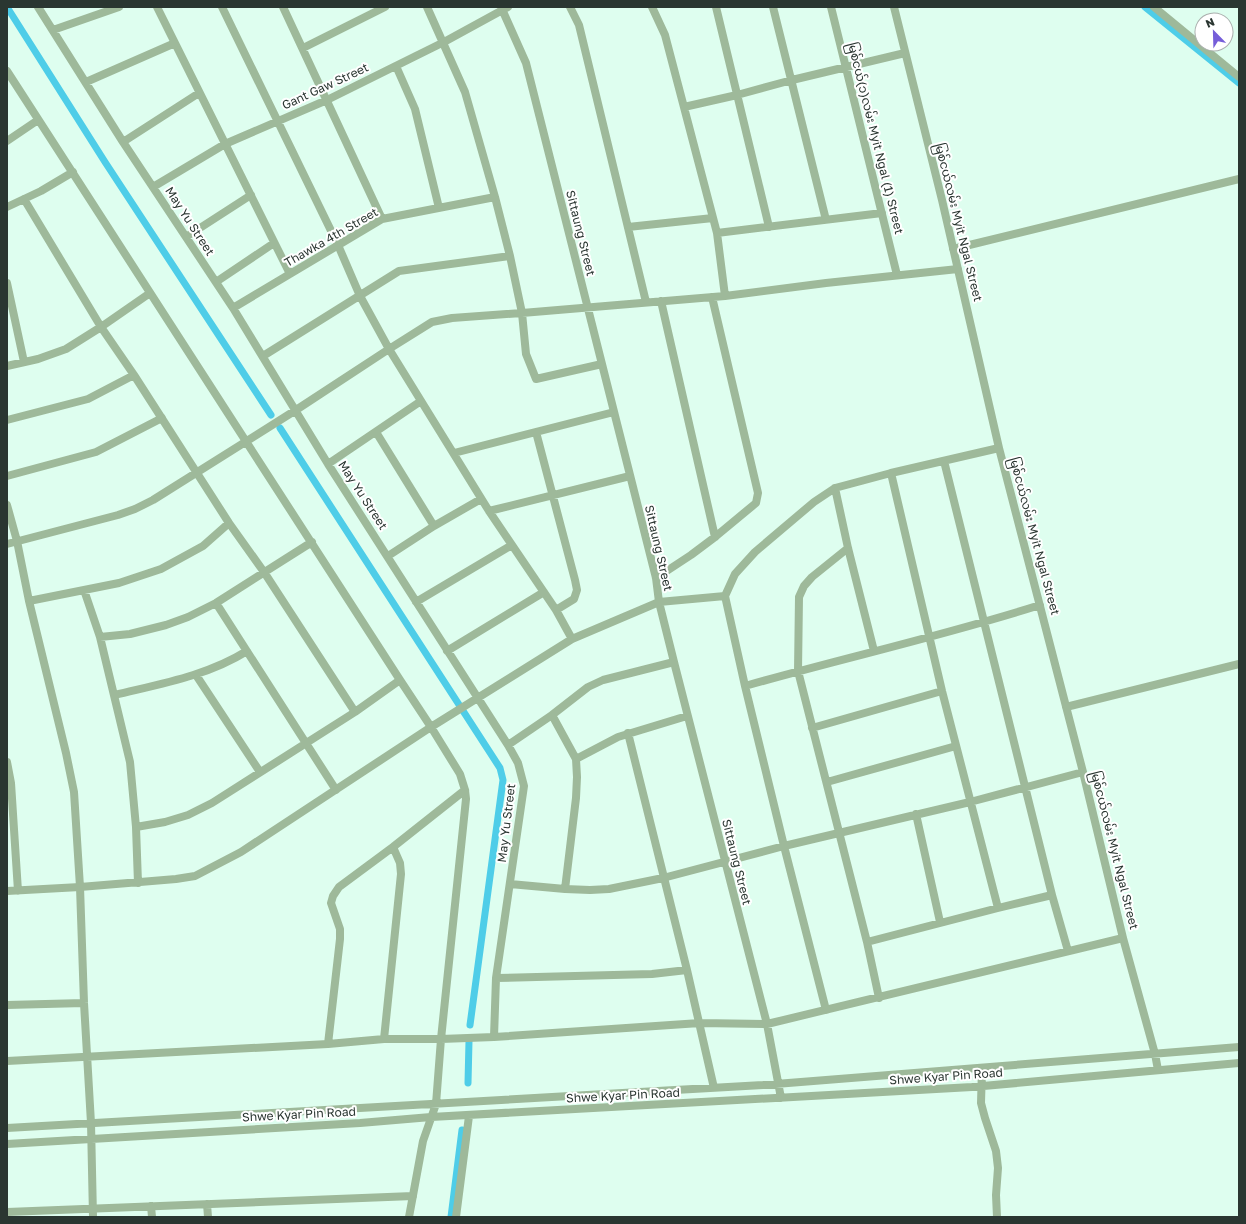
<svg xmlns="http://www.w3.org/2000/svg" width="1246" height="1224" font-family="'Golos Text','Noto Sans Myanmar',sans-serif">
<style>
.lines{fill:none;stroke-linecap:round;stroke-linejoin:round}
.canal{stroke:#4ecde8;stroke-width:7}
.minor{stroke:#9eb99a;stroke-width:8}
.labels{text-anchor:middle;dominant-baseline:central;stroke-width:4;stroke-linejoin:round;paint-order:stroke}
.street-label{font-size:12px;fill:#2a3631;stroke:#fff}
</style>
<rect width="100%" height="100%" fill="#defeef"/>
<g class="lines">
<path class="canal" d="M7,7l98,155 166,253
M1145,7l94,76
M280,428l220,340 3,12 -33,245
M468,1083l1,-42
M451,1217l11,-87"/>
<path class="minor" d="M38,7l85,135 110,166 95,156 180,281 10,18 6,23 -28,192 -2,59
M157,7l133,267
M222,7l116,238 22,51 29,53 100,162 67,99 16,29
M283,7l99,212
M427,7l38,85 30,105 15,59 12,57 4,41 10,25 66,-15
M501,7l25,56 130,515 3,24 15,60 93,362 14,74
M570,7l9,18 67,277
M652,7l13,28 52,198 8,63
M716,7l53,220
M773,7l53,213
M831,7l66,268
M894,7l48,193 57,248 84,324 40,166 32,116 3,16
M1154,7l85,70
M53,30l66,-23
M303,48l82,-41
M396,66l19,43 24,99
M7,71l393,609 31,47 29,47 5,16 1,9 -25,240 -5,65 -13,37 -14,76
M86,82l89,-39
M684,107l53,-12 55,-15 113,-27
M7,141l31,-21
M123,142l76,-49
M153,187l72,-43 102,-44 117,-58 64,-35
M24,199l77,128 33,48 95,148 35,49 91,140
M7,207l34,-16 32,-19
M628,227l85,-9
M717,233l165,-20
M186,237l65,-42
M953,249l286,-70
M216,282l58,-39
M7,283l17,79
M661,301l54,236
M233,308l149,-89 113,-22
M263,356l136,-85 111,-15
M7,366l31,-7 28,-10 35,-22 49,-34
M7,420l81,-21 46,-24
M376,432l58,94
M536,432l39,148 2,10 -3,9 -18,11
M454,453l160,-41
M944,461l108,434 16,56
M328,464l93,-63
M891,473l51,218 56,217
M7,476l89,-24 66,-34
M835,488l13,60 26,103
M7,505l10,36 12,60 37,152 8,39 6,95 4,116 7,120 2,94
M489,511l141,-35
M7,544l111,-29 17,-6 18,-9 143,-90 93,-61 43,-27 20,-4 70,-5 203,-17 101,-13 132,-14
M848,548l-36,29 -8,9 -5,11 -1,74 69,271 12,56
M388,556l46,-30 47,-27
M656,578l35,-23 24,-18 41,-34 2,-10 -46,-196
M84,590l16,47 30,125 6,65 2,56
M29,601l90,-18 42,-14 42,-23 26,-23
M416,602l96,-57
M216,603l120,187
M100,637l30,-3 36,-9 22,-8 28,-14 96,-61
M447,651l97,-59
M196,675l64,97
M745,686c98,-28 198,-50 295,-81
M115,695c45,-11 92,-19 132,-44
M1066,707l173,-43
M552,715l24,44 1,18 -1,21 -11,91
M812,728l130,-37
M628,733l59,237 27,118
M508,745l44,-30 36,-28 15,-7 71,-18
M576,759l42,-22 69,-21
M7,762l4,21 7,108
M827,782l129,-36
M916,814l24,108
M136,827l29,-5 23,-7 24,-12 143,-91 45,-32
M510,884l55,5 25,1 19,-1 54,-11 121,-32 186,-44 113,-30
M7,891l73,-4 96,-8 19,-3 46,-24 190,-125 141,-88 87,-37 66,-6
M867,942l131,-34 54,-13
M496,978l156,-4 35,-4
M7,1005l77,-2
M826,1010l-42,-164 -39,-160 -20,-90 10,-22 20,-22 59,-50 21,-14 56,-15 108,-25
M384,1039l17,-165 -1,-11 -7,-16
M328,1044l12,-105v-10l-9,-26 2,-7 6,-9 54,-40 72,-57
M7,1061l321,-17 56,-5h57l53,-2 206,-14 67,1 356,-86
M982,1068l-1,35 4,15 11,33 2,17 -2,27 1,22
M7,1128l756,-43 476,-38
M7,1144l353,-21 71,-6 541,-30 267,-24
M207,1204l1,13
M151,1206l1,11
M7,1212l406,-16
M456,1217l13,-101"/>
</g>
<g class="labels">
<g class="street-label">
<text transform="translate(325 86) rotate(-25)">Gant Gaw Street</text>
<text transform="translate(876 138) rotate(76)">မြစ်ငယ်(၁)လမ်း Myit Ngal (1) Street</text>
<text transform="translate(190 221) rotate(57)">May Yu Street</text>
<text transform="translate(959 222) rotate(76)">မြစ်ငယ်လမ်း Myit Ngal Street</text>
<text transform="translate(581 233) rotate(76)">Sittaung Street</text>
<text transform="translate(331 237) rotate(-30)">Thawka 4th Street</text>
<text transform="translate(363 495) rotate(57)">May Yu Street</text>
<text transform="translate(1035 536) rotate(75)">မြစ်ငယ်လမ်း Myit Ngal Street</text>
<text transform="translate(659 548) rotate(77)">Sittaung Street</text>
<text transform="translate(506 823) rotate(-83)">May Yu Street</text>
<text transform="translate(1115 850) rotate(76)">မြစ်ငယ်လမ်း Myit Ngal Street</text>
<text transform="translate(737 862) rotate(76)">Sittaung Street</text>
<text transform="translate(946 1076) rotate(-4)">Shwe Kyar Pin Road</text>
<text transform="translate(623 1095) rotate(-3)">Shwe Kyar Pin Road</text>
<text transform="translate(299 1114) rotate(-3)">Shwe Kyar Pin Road</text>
</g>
</g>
<rect width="1246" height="1224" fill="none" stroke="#2a3631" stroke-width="16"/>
<g transform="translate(1214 32) rotate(337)"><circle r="19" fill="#ffffff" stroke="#aaafad"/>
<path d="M0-3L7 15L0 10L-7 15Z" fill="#765ed9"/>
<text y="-6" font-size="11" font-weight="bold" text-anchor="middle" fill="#2a3631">N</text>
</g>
</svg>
